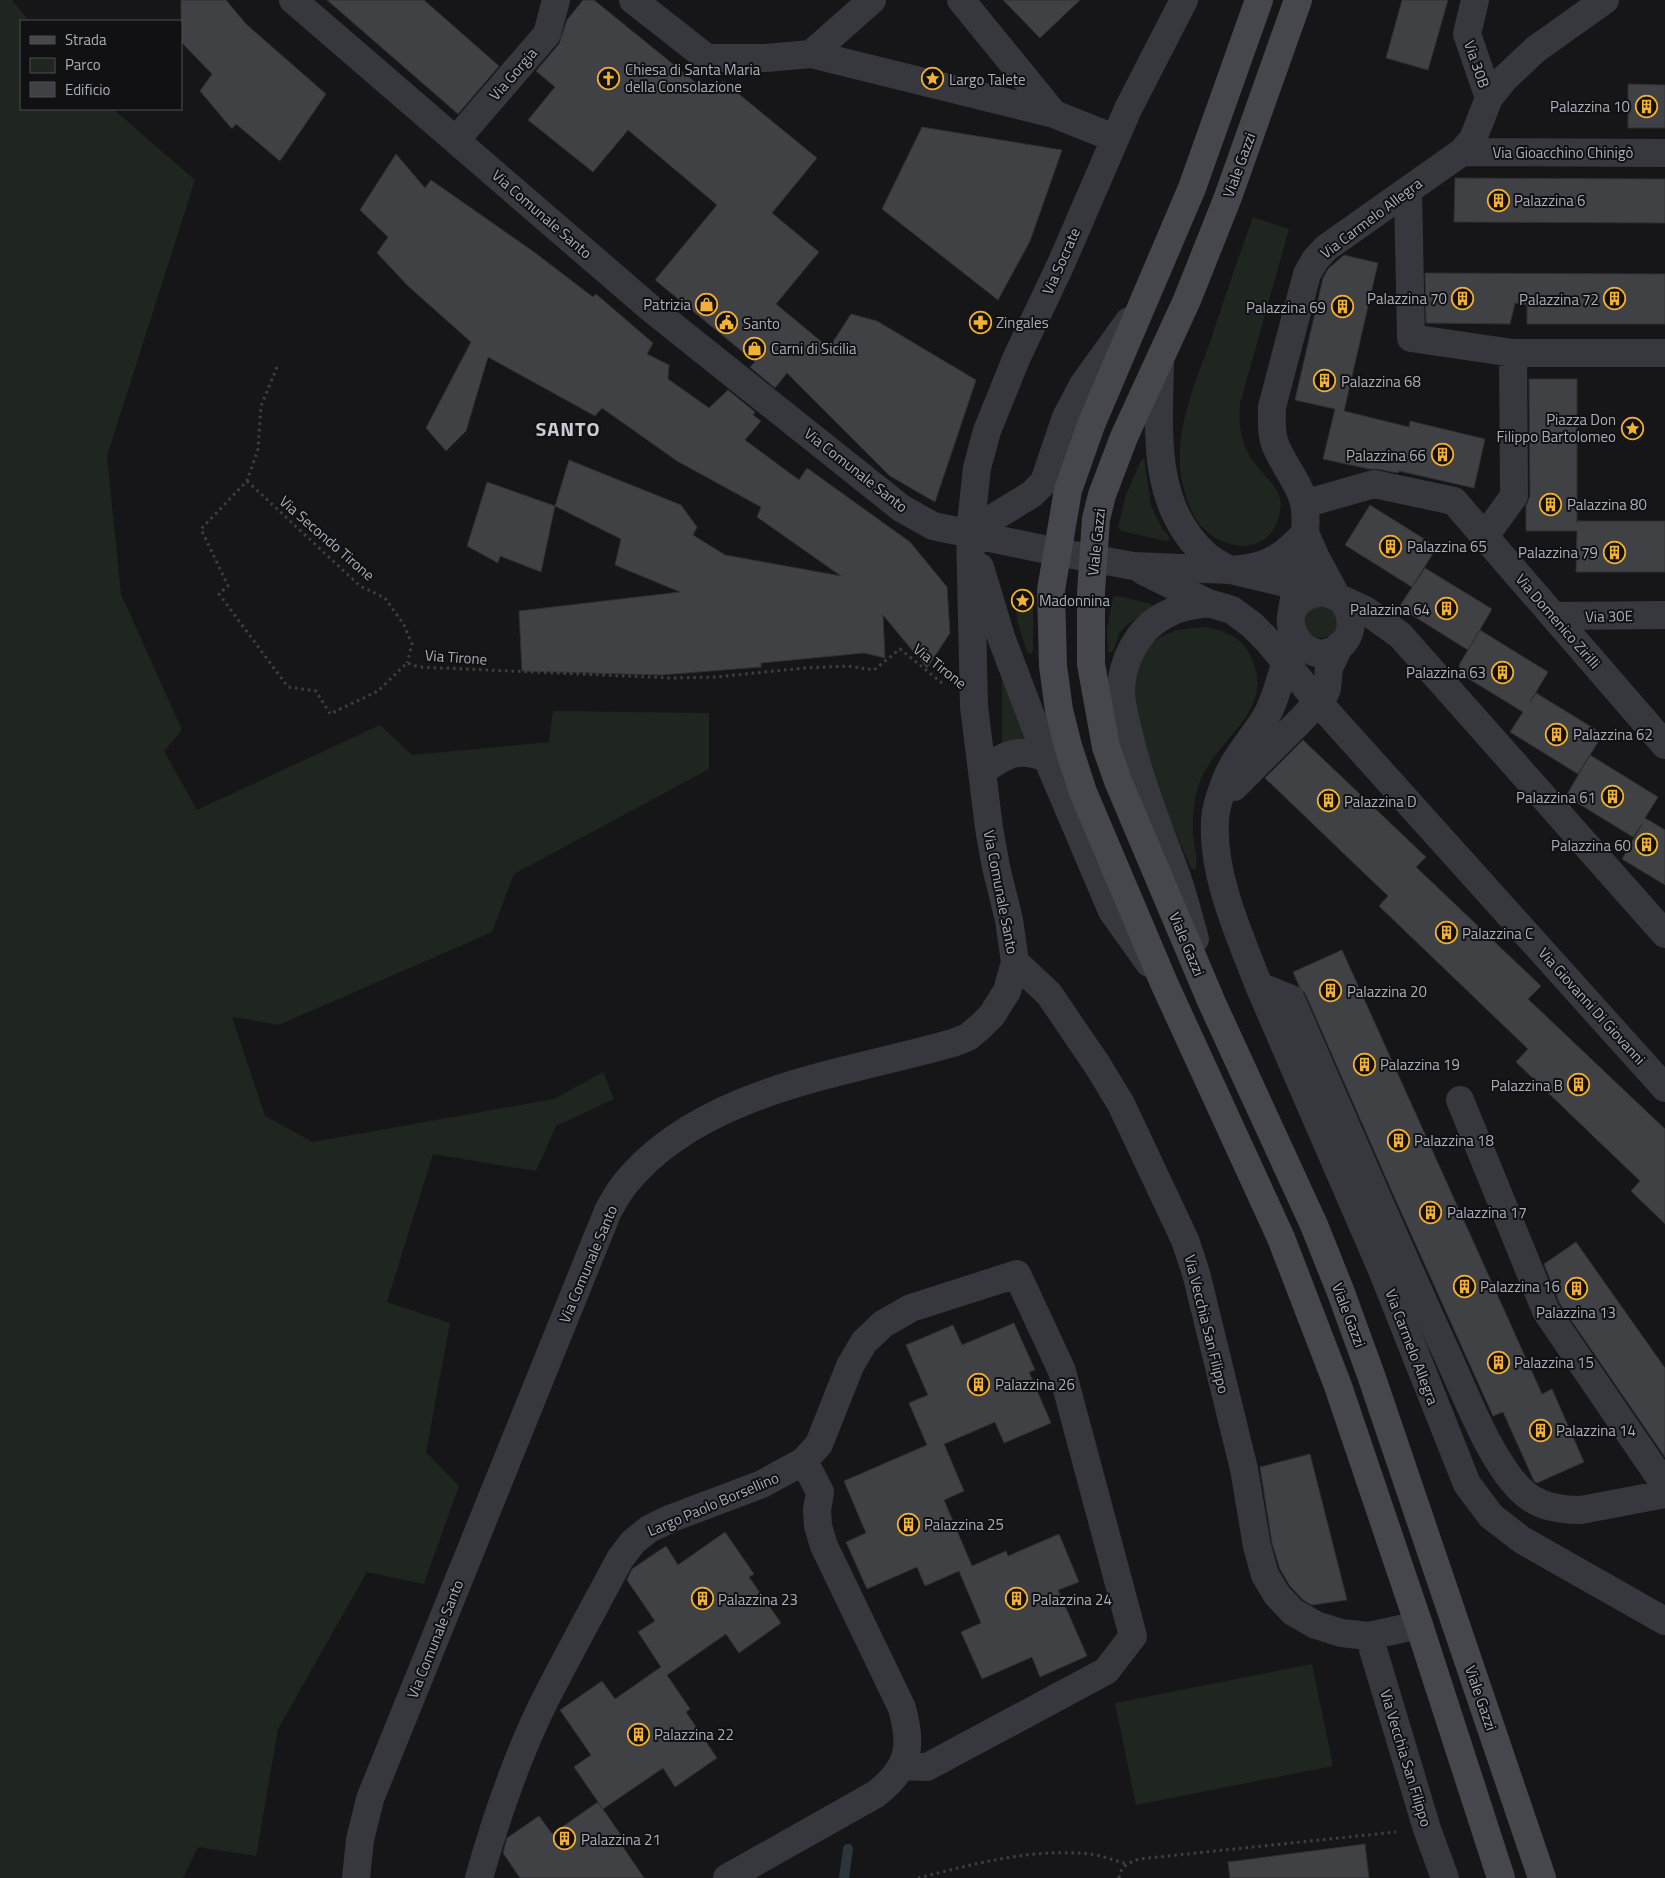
<svg xmlns="http://www.w3.org/2000/svg" width="1665" height="1878" font-family="'Titillium Web',sans-serif">
<style>
.green{fill:#1e261f}
.lines{fill:none;stroke-linecap:round;stroke-linejoin:round}
.stream{stroke:#2c353c;stroke-width:10}
.building{fill:#404145;stroke:#303034}
.path{stroke:#3d3f44;stroke-width:3;stroke-dasharray:2.5 4;stroke-linecap:butt}
.minor{stroke:#37383d;stroke-width:28}
.tertiary{stroke:#37383d;stroke-width:28}
.secondary{stroke:#45474d;stroke-width:28}
.labels{text-anchor:middle;dominant-baseline:central;stroke-width:4;stroke-linejoin:round;paint-order:stroke}
.street-label{font-size:15px;fill:#a8adb8;stroke:#111113}
.poi-label{font-size:15px;fill:#a8adb8;stroke:#111113;text-anchor:start}
.district-label{font-size:20px;font-weight:bold;letter-spacing:1px;fill:#c9ccd4;stroke:#111113}
</style>
<rect width="100%" height="100%" fill="#161618"/>
<path class="green" d="M0,0h12l17,21h-8v88h92l82,71 -88,276 14,138 61,136 -18,21 33,59 183,-85 32,30 137,-13 4,-31 156,2v56l-195,105 -22,58 -213,93 -47,-8 33,99 48,26 241,-43 49,-27 11,27 -58,27 -20,45 -103,-17 -46,148 63,21 -24,129 33,34 -35,98 -57,-12 -89,157 -22,127 -58,-9 -15,31h-183z
M1253,217l36,12 -49,175c-2,20 1,37 11,54 11,18 34,30 29,54 -7,41 -50,42 -76,17 -15,-14 -22,-43 -24,-62 -3,-43 16,-86 30,-125 14,-42 28,-84 43,-125z
M1144,458l7,48 12,24 6,6v4l-3,1 -45,-10 -3,-4 8,-32 15,-35z
M1020,588l10,2 3,7v53l-2,4 -4,-2 -10,-32 -2,-29z
M1117,596l34,8 1,5c-9,6 -24,13 -31,22 -5,6 -4,17 -10,22l-3,-2 -1,-21 6,-33z
M1324,604l11,7c1,4 3,8 3,12 0,12 -18,20 -27,12 -3,-2 -5,-7 -7,-10l2,-13z
M1204,627c20,3 36,9 46,28 29,58 -37,83 -52,132 -5,17 -6,33 -5,49 1,11 6,24 2,34l-4,-2 -41,-96 -17,-74 3,-30 12,-22 9,-7 19,-9z
M1002,664l25,74 -25,4z
M1312,1664l21,102 -197,39 -21,-102z"/>
<g class="lines">
<path class="stream" d="M844,1878l4,-29"/>
</g>
<path class="building" d="M181,0h45l20,24 80,70 -46,67 -44,-37 -4,5 -32,-38 12,-17 -31,-32z
M327,0h97l75,66 -41,48z
M583,0h11l117,95 12,-14 94,77 -45,55 47,39 -43,52 53,44 22,-34 26,7 99,59 -41,122 -45,-26 -103,-103 -12,15 -25,-21 5,-5 -100,-82 62,-75 -89,-75 -35,42 -65,-52 27,-33 -19,-16 23,-27 8,-24z
M1003,0h77l-40,38z
M1402,0h46l-20,70 -42,-12z
M1628,84l37,1v43h-37z
M922,127l140,23 -32,91 -32,59 -116,-91z
M396,154l29,34 6,-8 103,72 59,45 3,-3 57,49 -6,11 22,11 -1,14 41,29 19,-18 27,22 -2,3 8,6 -16,19 54,40 8,-12 103,74 37,45 3,46 -23,35 -44,-53 2,43 -21,-5 -103,10v4l-100,8 -139,-4 -3,-60 161,-19 -65,-27 6,-26 -66,-33 14,-46 112,45 16,22 -4,8 32,20 116,21 -84,-59 4,-10 -84,-46 -75,-53 -7,8 -107,-59 -22,74 -20,20 -20,-23 45,-86 -63,-56 -31,-33 11,-16 -28,-27z
M1455,178l210,1v44l-211,-1z
M1344,255l34,8 -34,148 65,16 1,-6 75,18 -11,49 -75,-17 -1,2 -21,-4h-8l-46,-10 12,-50 -40,-9 28,-122 5,-9z
M1425,273l240,1v50h-138v-19l-12,-2 -5,21 -84,-1z
M1529,379h48v144v-2h88v51h-89l1,-41h-51v-25l4,-10z
M487,482l68,24 -14,66 -41,-16 -2,7 -31,-17z
M1370,505l67,42 -25,40 -67,-42z
M1425,568l67,41 -24,41 -69,-43z
M1480,630l68,42 -18,30 6,-9 67,41 -25,40 -68,-42 13,-20 -62,-38 -2,-9z
M1303,740l123,117 -10,10 125,119 -13,13 137,130v95l-34,-33 9,-10 -124,-119 12,-13 -149,-143 9,-10 -123,-118z
M1590,755l68,42 -13,21 20,12v55l-43,-26 20,-35 -9,13 -67,-41z
M1342,950l200,444 10,-5 32,73 -47,21 -3,-2 -31,-69 -10,4 -100,-222 -88,-201 -5,-5 -7,-16z
M1576,1242l89,126v89l-105,-153 -16,-40z
M1014,1323l21,47 -6,2 22,51 -47,20 -9,-21 -51,22 20,47 -20,9 28,66 34,-15 2,5 51,-22 20,48 -21,8 29,66 -47,21 -8,-20 -50,22 -21,-47 20,-9 -22,-52 -34,15 -8,-19 -50,22 -21,-47 20,-9 -22,-52 83,-36 -18,-42 19,-8 -22,-50 47,-20 9,20z
M1310,1454l37,146 -35,5 -9,-5 -13,-14 -10,-17 -8,-26 -12,-76z
M725,1532l29,42 -5,3 32,46 -42,30 -13,-19 -59,41 23,34 -4,3 31,46 -42,29 -12,-19 -60,41 -29,-42 17,-12 -31,-45 42,-29 13,18 46,-32 -23,-35 17,-11 -28,-41 5,-11 34,-23 12,19z
M598,1802l29,42 -4,3 21,31h-124l-17,-25 4,-15 32,-22 13,18z
M1365,1844l4,34h-139l-2,-16z"/>
<g class="lines">
<path class="path" d="M277,367l-16,39 -3,43 -11,32 -46,48 27,57 -9,8 69,93 28,4 14,23 48,-23 29,-28 12,4 253,11 44,-1 88,-9 44,-2 26,4 26,-21 42,34
M247,481l113,105 25,12 19,27 8,19 -5,19
M918,1878c56,-14 113,-30 171,-24 13,1 26,7 38,10
M1119,1878c1,-12 10,-15 20,-19l257,-27"/>
<path class="minor" d="M293,0l356,307 252,201 32,18 124,26
M633,0l74,58h59l45,-4 61,-54
M961,0l93,114 60,24
M1475,0l-8,34 22,64
M811,54l243,60
M456,140l91,-106 9,-34
M1462,152l203,1
M1408,190l3,148 102,15h152
M1304,504l70,-20 80,17 211,244
M970,532l62,-38 12,-12 22,-65 17,-32 46,-64
M1305,533l11,25 21,39 28,13 35,25 265,299
M1485,536l29,-40 -1,-143
M980,567l21,70 46,121 65,153 37,52
M1230,570c35,-2 52,-11 75,-37
M1292,610c5,-31 18,-77 12,-107 -5,-22 -23,-40 -30,-62 -3,-11 -2,-23 -2,-34l35,-133 8,-14 11,-12 136,-96 11,-13 16,-41 15,-19 32,-30 69,-49
M1554,616l111,-1
M1318,702l347,386
M982,771c25,-17 34,-24 65,-13
M1195,939c-6,-21 -11,-42 -18,-62 -17,-46 -35,-90 -47,-138 -3,-14 -8,-30 -9,-44 -1,-31 16,-66 44,-80 14,-8 28,-10 43,-12
M1015,962l34,32 49,72 23,38 64,136 11,33 48,196 13,77 8,29 12,20 16,17 23,13 25,8 28,3 58,193 18,49
M1259,986l32,13c51,118 102,236 155,353 19,40 45,112 78,141 16,14 36,17 57,17l84,-16
M1460,1100l86,211 119,174
M1369,1636l50,-11
M356,1878l4,-38 10,-41 238,-588c5,-9 10,-18 16,-26 76,-95 219,-111 329,-142l15,-6 13,-11 11,-11 15,-24 8,-29 -6,-42 -13,-53 -7,-39 -15,-122 -4,-174 7,-64 10,-37 29,-72 45,-95 67,-155 56,-109
M479,1878c17,-60 38,-122 66,-178 24,-47 50,-94 75,-141l13,-17 16,-13 23,-11 90,-34 42,-23 15,-17 31,-78 14,-24 19,-18 28,-16 106,-34 45,97 71,265 -27,35 -179,96 -25,-1
M727,1878l149,-84c33,-26 37,-46 26,-86l-78,-162 -6,-20 -1,-16 3,-18 -16,-31"/>
<path class="tertiary" d="M1160,361c-1,68 -10,145 47,195 7,6 16,10 23,14
M1057,552l76,14 97,4 93,22c5,2 10,3 14,5 15,9 18,32 7,45 -37,41 -87,-41 -21,-50
M1143,571l65,32 24,7 20,15 16,16 50,61
M1293,635c-7,25 -13,52 -24,76 -11,22 -31,41 -41,64 -6,14 -13,32 -13,47 -3,54 25,114 44,164l123,284 85,214 24,32 31,24 143,81
M1234,787l68,-68 22,-24 3,-6 2,-21 11,-23"/>
<path class="secondary" d="M1259,0l-67,188 -101,237 -23,65 -17,100 2,76 6,44 9,36 15,46 81,191 117,255 57,148 81,239 82,253
M1298,0l-70,197 -41,103 -63,137 -22,58 -6,24 -5,73v72l15,83 12,34 94,222 102,222 26,65 31,85 171,503"/>
</g>
<defs>
<symbol id="church-ring" viewBox="-11 -11 22 22"><circle r="9.5" fill="#111113" stroke="#f2b134" stroke-width="1.5"/><path d="M-1.2-6h2.4v3.5h3.3v2.4h-3.3V6h-2.4V-.1h-3.3v-2.4h3.3Z" fill="#f2b134"/></symbol>
<symbol id="sight-ring" viewBox="-11 -11 22 22"><circle r="9.5" fill="#111113" stroke="#f2b134" stroke-width="1.5"/><path d="M0-6L1.8-2.2L6-1.7L2.9 1.2L3.7 5.4L0 3.3L-3.7 5.4L-2.9 1.2L-6-1.7L-1.8-2.2Z" fill="#f2b134"/></symbol>
<symbol id="building-ring" viewBox="-11 -11 22 22"><circle r="9.5" fill="#111113" stroke="#f2b134" stroke-width="1.5"/><path d="M-4-6H4V6H1V3H-1V6H-4ZM-2.5-4.3h1.7v1.8h-1.7ZM.8-4.3h1.7v1.8H.8ZM-2.5-1h1.7V.8h-1.7ZM.8-1h1.7V.8H.8Z" fill="#f2b134"/></symbol>
<symbol id="shop-ring" viewBox="-11 -11 22 22"><circle r="9.5" fill="#111113" stroke="#f2b134" stroke-width="1.5"/><path d="M-5-2.5h2.3a2.7 3.5 0 0 1 5.4 0H5L5.5 6h-11ZM-1.5-2.5h3a1.5 2.3 0 0 0-3 0Z" fill="#f2b134"/></symbol>
<symbol id="pharmacy-ring" viewBox="-11 -11 22 22"><circle r="9.5" fill="#111113" stroke="#f2b134" stroke-width="1.5"/><path d="M-2-6h4v4h4v4h-4v4h-4v-4h-4v-4h4Z" fill="#f2b134"/></symbol>
<symbol id="civic-ring" viewBox="-11 -11 22 22"><circle r="9.5" fill="#111113" stroke="#f2b134" stroke-width="1.5"/><path d="M-.6-6.5H3V-4.5H.6V-3L4-1V1h2V6H-6V1h2V-1L-.6-3ZM-1.2 2.5V6h2.4V2.5Z" fill="#f2b134"/></symbol>
</defs>
<g fill-rule="evenodd">
<use href="#church-ring" x="596" y="66" width="25" height="25"/>
<use href="#sight-ring" x="920" y="66" width="25" height="25"/>
<use href="#building-ring" x="1634" y="94" width="25" height="25"/>
<use href="#building-ring" x="1486" y="188" width="25" height="25"/>
<use href="#building-ring" x="1450" y="286" width="25" height="25"/>
<use href="#building-ring" x="1602" y="286" width="25" height="25"/>
<use href="#shop-ring" x="694" y="292" width="25" height="25"/>
<use href="#building-ring" x="1330" y="294" width="25" height="25"/>
<use href="#pharmacy-ring" x="968" y="310" width="25" height="25"/>
<use href="#civic-ring" x="714" y="310" width="25" height="25"/>
<use href="#shop-ring" x="742" y="336" width="25" height="25"/>
<use href="#building-ring" x="1312" y="368" width="25" height="25"/>
<use href="#sight-ring" x="1620" y="416" width="25" height="25"/>
<use href="#building-ring" x="1430" y="442" width="25" height="25"/>
<use href="#building-ring" x="1538" y="492" width="25" height="25"/>
<use href="#building-ring" x="1378" y="534" width="25" height="25"/>
<use href="#building-ring" x="1602" y="540" width="25" height="25"/>
<use href="#sight-ring" x="1010" y="588" width="25" height="25"/>
<use href="#building-ring" x="1434" y="596" width="25" height="25"/>
<use href="#building-ring" x="1490" y="660" width="25" height="25"/>
<use href="#building-ring" x="1544" y="722" width="25" height="25"/>
<use href="#building-ring" x="1600" y="784" width="25" height="25"/>
<use href="#building-ring" x="1316" y="788" width="25" height="25"/>
<use href="#building-ring" x="1634" y="832" width="25" height="25"/>
<use href="#building-ring" x="1434" y="920" width="25" height="25"/>
<use href="#building-ring" x="1318" y="978" width="25" height="25"/>
<use href="#building-ring" x="1352" y="1052" width="25" height="25"/>
<use href="#building-ring" x="1566" y="1072" width="25" height="25"/>
<use href="#building-ring" x="1386" y="1128" width="25" height="25"/>
<use href="#building-ring" x="1418" y="1200" width="25" height="25"/>
<use href="#building-ring" x="1452" y="1274" width="25" height="25"/>
<use href="#building-ring" x="1564" y="1276" width="25" height="25"/>
<use href="#building-ring" x="1486" y="1350" width="25" height="25"/>
<use href="#building-ring" x="966" y="1372" width="25" height="25"/>
<use href="#building-ring" x="1528" y="1418" width="25" height="25"/>
<use href="#building-ring" x="896" y="1512" width="25" height="25"/>
<use href="#building-ring" x="690" y="1586" width="25" height="25"/>
<use href="#building-ring" x="1004" y="1586" width="25" height="25"/>
<use href="#building-ring" x="626" y="1722" width="25" height="25"/>
<use href="#building-ring" x="552" y="1826" width="25" height="25"/>
</g>
<g class="labels">
<g class="street-label">
<text transform="translate(1477 64) rotate(71)">Via 30B</text>
<text transform="translate(513 74) rotate(-49)">Via Gorgia</text>
<text x="1563" y="152">Via Gioacchino Chinigò</text>
<text transform="translate(1239 165) rotate(-70)">Viale Gazzi</text>
<text transform="translate(542 214) rotate(41)">Via Comunale Santo</text>
<text transform="translate(1371 218) rotate(-37)">Via Carmelo Allegra</text>
<text transform="translate(1061 261) rotate(-66)">Via Socrate</text>
<text transform="translate(856 470) rotate(38)">Via Comunale Santo</text>
<text transform="translate(327 538) rotate(41)">Via Secondo Tirone</text>
<text transform="translate(1096 542) rotate(-84)">Viale Gazzi</text>
<text transform="translate(1609 616) rotate(-1)">Via 30E</text>
<text transform="translate(1558 621) rotate(49)">Via Domenico Zirilli</text>
<text transform="translate(456 657) rotate(4)">Via Tirone</text>
<text transform="translate(940 666) rotate(38)">Via Tirone</text>
<text transform="translate(1001 892) rotate(79)">Via Comunale Santo</text>
<text transform="translate(1187 944) rotate(67)">Viale Gazzi</text>
<text transform="translate(1592 1006) rotate(48)">Via Giovanni Di Giovanni</text>
<text transform="translate(588 1264) rotate(-67)">Via Comunale Santo</text>
<text transform="translate(1349 1315) rotate(69)">Viale Gazzi</text>
<text transform="translate(1207 1324) rotate(76)">Via Vecchia San Filippo</text>
<text transform="translate(1412 1347) rotate(69)">Via Carmelo Allegra</text>
<text transform="translate(713 1504) rotate(-23)">Largo Paolo Borsellino</text>
<text transform="translate(435 1639) rotate(-68)">Via Comunale Santo</text>
<text transform="translate(1481 1698) rotate(71)">Viale Gazzi</text>
<text transform="translate(1406 1758) rotate(73)">Via Vecchia San Filippo</text>
</g>
<g class="poi-label">
<text x="625" y="69">Chiesa di Santa Maria<tspan x="625" dy="17">della Consolazione</tspan></text>
<text x="949" y="79">Largo Talete</text>
<text x="1630" y="106" text-anchor="end">Palazzina 10</text>
<text x="1514" y="200">Palazzina 6</text>
<text x="1447" y="298" text-anchor="end">Palazzina 70</text>
<text x="1599" y="299" text-anchor="end">Palazzina 72</text>
<text x="691" y="304" text-anchor="end">Patrizia</text>
<text x="1326" y="307" text-anchor="end">Palazzina 69</text>
<text x="996" y="322">Zingales</text>
<text x="743" y="323">Santo</text>
<text x="771" y="348">Carni di Sicilia</text>
<text x="1341" y="381">Palazzina 68</text>
<text x="1616" y="419" text-anchor="end">Piazza Don<tspan x="1616" dy="17">Filippo Bartolomeo</tspan></text>
<text x="1426" y="455" text-anchor="end">Palazzina 66</text>
<text x="1567" y="504">Palazzina 80</text>
<text x="1407" y="546">Palazzina 65</text>
<text x="1598" y="552" text-anchor="end">Palazzina 79</text>
<text x="1039" y="600">Madonnina</text>
<text x="1430" y="609" text-anchor="end">Palazzina 64</text>
<text x="1486" y="672" text-anchor="end">Palazzina 63</text>
<text x="1573" y="734">Palazzina 62</text>
<text x="1596" y="797" text-anchor="end">Palazzina 61</text>
<text x="1344" y="801">Palazzina D</text>
<text x="1631" y="845" text-anchor="end">Palazzina 60</text>
<text x="1462" y="933">Palazzina C</text>
<text x="1347" y="991">Palazzina 20</text>
<text x="1380" y="1064">Palazzina 19</text>
<text x="1563" y="1085" text-anchor="end">Palazzina B</text>
<text x="1414" y="1140">Palazzina 18</text>
<text x="1447" y="1212">Palazzina 17</text>
<text x="1480" y="1286">Palazzina 16</text>
<text x="1576" y="1312" text-anchor="middle">Palazzina 13</text>
<text x="1514" y="1362">Palazzina 15</text>
<text x="995" y="1384">Palazzina 26</text>
<text x="1556" y="1430">Palazzina 14</text>
<text x="924" y="1524">Palazzina 25</text>
<text x="718" y="1599">Palazzina 23</text>
<text x="1032" y="1599">Palazzina 24</text>
<text x="654" y="1734">Palazzina 22</text>
<text x="581" y="1839">Palazzina 21</text>
</g>
<g class="district-label">
<text x="568" y="428">SANTO</text>
</g>
</g>
<rect x="20" y="20" width="162" height="90" fill="#111113" stroke="#4d4f55"/>
<rect x="30" y="36" width="25" height="8" fill="#45474d" stroke="#4d4f55"/>
<text x="65" y="45" font-size="15" fill="#a8adb8">Strada</text>
<rect x="30" y="58" width="25" height="15" fill="#1e261f" stroke="#4d4f55"/>
<text x="65" y="70" font-size="15" fill="#a8adb8">Parco</text>
<rect x="30" y="82" width="25" height="15" fill="#404145" stroke="#4d4f55"/>
<text x="65" y="95" font-size="15" fill="#a8adb8">Edificio</text>
</svg>
